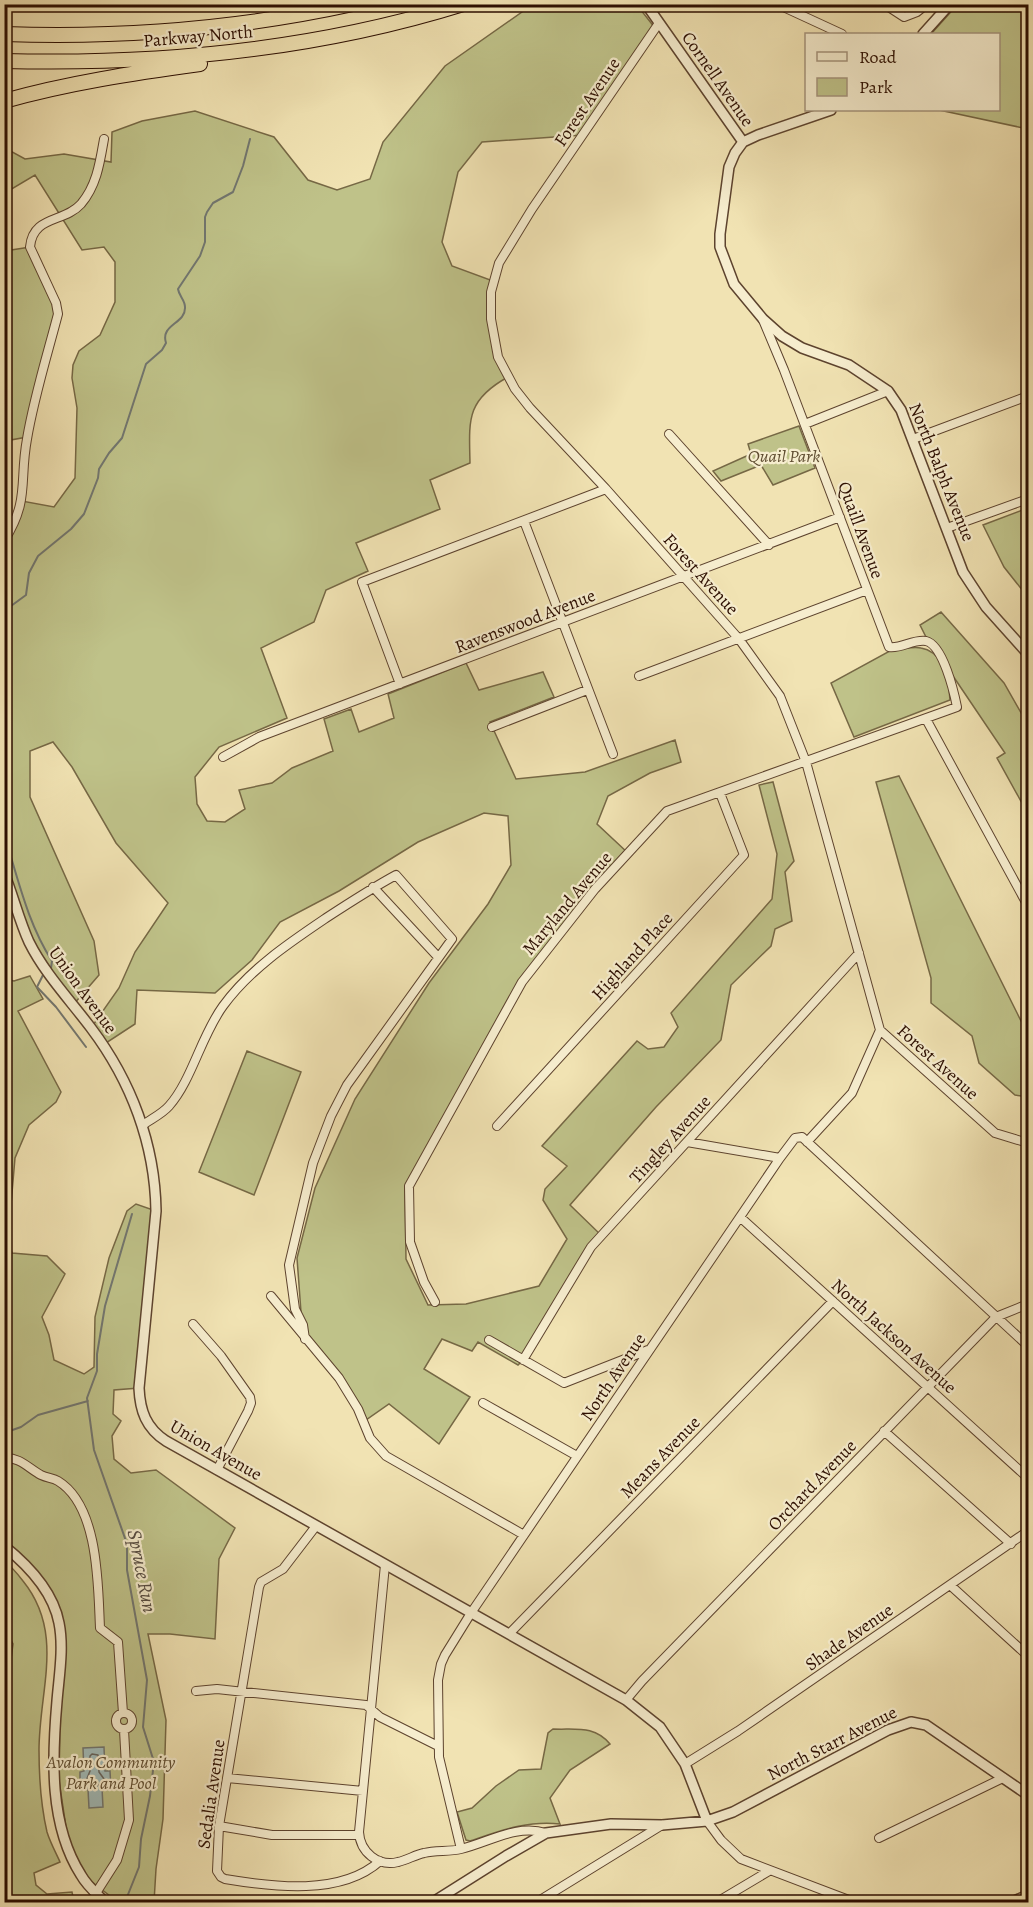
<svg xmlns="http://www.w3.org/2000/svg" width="1033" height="1907" font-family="Alegreya,serif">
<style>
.green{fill:#bfc289;stroke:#766845;stroke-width:1.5}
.water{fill:#a1bbb9;stroke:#72766f;stroke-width:1.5}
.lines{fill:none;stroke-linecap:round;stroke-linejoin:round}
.shore{stroke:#66645d;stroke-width:1.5}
.stream{stroke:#72766f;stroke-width:2}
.minor-casing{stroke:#5d432e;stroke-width:10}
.tertiary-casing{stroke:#5d432e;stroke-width:12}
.motorway-casing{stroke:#2c0e01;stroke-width:16}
.minor{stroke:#f6edce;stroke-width:8}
.tertiary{stroke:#f6edce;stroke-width:9}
.motorway{stroke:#f1e3b3;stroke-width:14}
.labels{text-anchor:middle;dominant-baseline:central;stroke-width:4.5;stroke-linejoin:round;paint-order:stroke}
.street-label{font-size:18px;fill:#2c0e01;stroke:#f6edce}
.park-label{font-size:18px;font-style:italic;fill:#5f4d31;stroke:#f6edce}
.water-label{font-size:20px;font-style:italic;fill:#554b41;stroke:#f6edce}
</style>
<rect width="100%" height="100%" fill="#f1e3b3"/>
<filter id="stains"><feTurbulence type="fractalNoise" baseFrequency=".00333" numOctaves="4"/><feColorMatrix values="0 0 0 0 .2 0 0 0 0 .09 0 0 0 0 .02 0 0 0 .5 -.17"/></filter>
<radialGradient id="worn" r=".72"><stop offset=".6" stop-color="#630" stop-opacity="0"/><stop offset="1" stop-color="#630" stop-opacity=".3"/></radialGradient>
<path class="green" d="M532,5h105l18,23 -72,107 -101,7 -24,30 -16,70 10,24 41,15 1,62 14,34c-42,23 -39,43 -38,86l-40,17 10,29 -84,34 12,28 -42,19 -12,32 -53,26 26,70 -68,29 -24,30 2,27 10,17 18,1 20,-13 -6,-19 33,-7 20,-15 41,-17 -9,-32 27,-10 8,23 35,-14 -6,-24 78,-31 13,27 64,-18 11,25 -64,25 26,57 69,-7 90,-32 6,22 -31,11 -42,23 -11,28 31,29 -106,129 -117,207 1,70 22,46 38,-1 73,-18 28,-47 -24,-39 2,-11 22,-23 -25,-20 95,-105 11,8 16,-2 14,-20 -7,-14 101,-114 5,-45 -18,-69 14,-3 21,79 -9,11 7,49 -17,8 -4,17 -40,39 -10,55 -65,67 -86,98 32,31 -79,124 -5,5 -40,-23 -6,9 -30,-12 -18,30 46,28 -31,47 -50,-40 -26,18 -5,-13 -53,-70 -4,-27 -4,-54 18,-70 40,-89 74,-116 59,-79 23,-39 -3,-49 -24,-3 -66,29 -79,49 -59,31 -28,38 -37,33 -78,-3 -2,34 -32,21 -12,-17 28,-40 16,-36 33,-49 -52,-60 -44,-76 -19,-25 -23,9v46l64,144 5,34 -26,30 -44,-64 -24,-68 -1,-243 6,-10 -5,-4 -1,-91 9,2 9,-26 32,6 21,-29 2,-70 -5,-30 1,-13 6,-14 21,-16 15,-33v-40l-11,-15 -22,3 -47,-75 -30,18v-45l20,11 39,-5 47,8 1,-30 30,-11 53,-10 79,26 34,43 29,10 33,-11 13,-37 62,-76z
M957,5h71v124l-89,-19h59v-76h-67z
M30,247l28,67 -31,123 -22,4v-190z
M799,426l16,42 -42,17 -12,-20 -40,16 -8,-10 38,-17 -3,-10z
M1028,508v83h-5l-19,-24 -21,-42z
M941,612l63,71 24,42v89l-31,-56 8,-5 -52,-77 -11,-22 -13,-11 -9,-18z
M897,647c9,3 16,-1 24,1 23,4 28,33 29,52l-96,37 -23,-54z
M899,776l129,259v62l-13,-2 -36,-32 -7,-27 -41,-33v-25l-55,-196z
M30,976l13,23 -25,12 43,81 -5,10 -27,23 -14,33 -7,81 4,14 35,3 18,18 -23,43 7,18 5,25 30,14 10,-7 1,-50 14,-59 18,-47 9,-7 20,7 -17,177 -25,2 -1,24 8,7 -9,15 2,23 17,14 25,-3 79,58 -16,31 -4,80 -45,-5h-22l18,86 -3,99 -7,50 -2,33h-36l-30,-23 -14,-22 -7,-23 -8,-54 2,-130 -10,-50 -46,-54 -1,-567 10,2z
M247,1051l54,21 -47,123 -55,-23z
M4,1561c8,6 13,12 19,20 42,52 16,109 16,169 0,27 2,56 8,82 3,10 9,21 13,30l-26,11 2,12 11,9 25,-2 2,10h-69l-1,-223 6,-13 3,-22 -8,-16z
M553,1729c23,1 41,-4 57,15l-40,26 -20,28 10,26c-32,-4 -60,7 -90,17l-4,-1 -9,-28 15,-4 24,-22 23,-16 22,-1 7,-36z"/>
<path class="water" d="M104,1747l1,24h5l1,17h-9l1,19 -14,1 -1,-19h-8v-17l4,-1 -1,-23z"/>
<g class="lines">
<path class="shore" d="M92,1754l6,1 1,17 5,7 -1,3 -8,5 -9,-6 4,-10v-15z"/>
<path class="stream" d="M4,624l7,-18 15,-11 3,-22 9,-17 33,-27 13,-15 14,-36 1,-9 10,-16 13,-15 24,-74 16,-14 4,-7c-6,-19 20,-19 19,-36 0,-7 -6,-11 -7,-18l22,-33 5,-14v-25l2,-5 6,-9 20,-11 10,-26 7,-27
M4,834c14,44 23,88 48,127l-1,7
M43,975l-6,12 19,20 30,40
M4,1433l17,-6 17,-12 50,-14
M125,1902l14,-35 2,-28 9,-43 4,-34 -11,-35 4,-47 -20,-110v-26l-33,-94 -7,-52 10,-27v-17l8,-48 27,-92"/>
<defs>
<path id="minor" d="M777,4l65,30
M884,4l20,13 13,-5 10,-8
M659,23l-127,186 -33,54 -8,29v27l7,38 17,32 15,19 76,81 133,150 41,57 26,66 74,268 115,103 33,10
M805,424l83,-33
M669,434l100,111
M913,439l115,-43
M524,521l89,233
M947,528l81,-29
M4,541c26,-41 15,-59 23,-102 7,-42 20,-83 31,-125l-2,-11 -26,-56c3,-32 34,-24 51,-43 16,-19 19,-42 23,-65
M639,676l228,-86
M400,684l-38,-102 244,-93
M926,719l102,187
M492,727l95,-37
M223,757l36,-20 581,-220
M373,887l65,70
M143,1125c8,-6 19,-11 26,-19 23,-26 32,-70 54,-100 27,-37 66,-63 103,-88 23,-15 46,-30 70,-43l56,64 -105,146 -16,31 -18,47 -24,102 6,44 8,16 2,14
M497,1126l247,-271 -24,-62
M687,1142l93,16 15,-20 7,-1 226,209
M807,1142l45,-49 28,-63
M740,1217l288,261
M271,1296l68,82 19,31 12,29 16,18 138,79
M435,1302l-11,-20 -14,-40 -1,-56 113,-204 73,-93 72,-78 290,-104c-3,-15 -14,-62 -31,-66 -13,-2 -25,8 -37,6l-105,-277 -21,-50
M193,1324l28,32 29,41 1,6 -3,8 -31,59
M489,1340l75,43 84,-33
M523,1360l68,-113 268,-294
M483,1403l94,53
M884,1431l127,113
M4,1458c16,-1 24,10 37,17 6,3 12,3 17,6 41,25 40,105 42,147l18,14 5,71
M316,1526l-33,43 -22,13 -2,5 -40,239 -2,45 4,6 4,2c48,8 116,17 155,-18
M385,1565l-26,267c1,20 19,35 39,30 9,-2 17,-7 26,-9 12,-3 25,-1 37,-4 29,-7 55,-25 85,-16
M950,1585l78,71
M509,1634l324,-333
M196,1691l21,-2 149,16 14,12 58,29
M626,1700l16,-19 354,-364 32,-13
M116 1721a8 8 0 1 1 16 0a8 8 0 1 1-16 0Z
M685,1764l53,-33 290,-200
M227,1778l136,13
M707,1821l14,19 20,19 113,43
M219,1826l53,9h87
M879,1838l124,-60
M461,1849l-22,-92 -1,-77 3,-16 4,-9 26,-42 309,-455
M96,1893l21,-33 12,-40 -5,-90
M537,1902l125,-77
M717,1902l52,-31"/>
<path id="tertiary" d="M646,4l97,138
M923,34l27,-30
M831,110l-73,25 -15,7 -8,11 -6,14 -9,67v13l14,37 29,35 19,17 20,12 47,17 39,26 13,19 62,162 23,35 42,47
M4,873c9,22 15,47 25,69 16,32 41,58 62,86 40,53 64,116 65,183l-17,177c1,23 7,40 27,53l460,259 34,27 25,37 22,57
M4,1546c25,20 49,45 55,77 5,25 0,53 -2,78 -5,57 -8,124 24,174 6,11 16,19 24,27
M433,1902l73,-46 40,-23 65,-9 51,1 45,-4 26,-9 155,-82 23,-8 15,3 102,70
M1012,1902l16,-7"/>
<path id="motorway" d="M4,34c117,4 235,-5 349,-30
M4,61c155,4 311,-11 459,-57
M4,101c64,-18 130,-28 196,-37"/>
</defs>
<use href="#minor" class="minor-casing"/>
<use href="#tertiary" class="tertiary-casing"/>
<use href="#motorway" class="motorway-casing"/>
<use href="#minor" class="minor"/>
<use href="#tertiary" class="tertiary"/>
<use href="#motorway" class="motorway"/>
</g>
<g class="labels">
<g class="street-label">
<text transform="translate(198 36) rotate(-5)">Parkway North</text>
<text transform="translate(718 79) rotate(55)">Cornell Avenue</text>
<text transform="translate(587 102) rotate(-56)">Forest Avenue</text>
<text transform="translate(942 472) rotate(68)">North Balph Avenue</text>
<text transform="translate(861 530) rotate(70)">Quaill Avenue</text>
<text transform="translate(701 574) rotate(48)">Forest Avenue</text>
<text transform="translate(525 621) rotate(-21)">Ravenswood Avenue</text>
<text transform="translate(567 903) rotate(-50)">Maryland Avenue</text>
<text transform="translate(632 956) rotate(-48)">Highland Place</text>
<text transform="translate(83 990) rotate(54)">Union Avenue</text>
<text transform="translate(938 1062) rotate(42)">Forest Avenue</text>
<text transform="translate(670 1139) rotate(-48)">Tingley Avenue</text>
<text transform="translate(894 1336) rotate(42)">North Jackson Avenue</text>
<text transform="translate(613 1377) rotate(-56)">North Avenue</text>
<text transform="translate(216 1450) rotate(30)">Union Avenue</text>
<text transform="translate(660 1457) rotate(-46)">Means Avenue</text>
<text transform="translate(812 1485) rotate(-46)">Orchard Avenue</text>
<text transform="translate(849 1637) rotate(-35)">Shade Avenue</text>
<text transform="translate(832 1743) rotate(-27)">North Starr Avenue</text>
<text transform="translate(211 1794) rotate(-82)">Sedalia Avenue</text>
</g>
<g class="park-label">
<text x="784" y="456">Quail Park</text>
<text x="111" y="1762">Avalon Community<tspan x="111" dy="21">Park and Pool</tspan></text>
</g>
<g class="water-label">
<text transform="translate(142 1571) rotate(79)">Spruce Run</text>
</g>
</g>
<rect width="1033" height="1907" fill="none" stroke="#f1e3b3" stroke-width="24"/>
<rect x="6" y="6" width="1021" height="1895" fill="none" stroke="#2c0e01" stroke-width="3"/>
<rect x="12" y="12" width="1009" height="1883" fill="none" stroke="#2c0e01" stroke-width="1.5"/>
<rect x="805" y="33" width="195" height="78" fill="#f6edce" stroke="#a5947c" stroke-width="1.5"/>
<rect x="817" y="52" width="30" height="9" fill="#f6edce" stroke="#a5947c" stroke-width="1.5"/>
<text x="859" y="63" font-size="18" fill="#2c0e01">Road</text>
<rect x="817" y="78" width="30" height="18" fill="#bfc289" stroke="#a5947c" stroke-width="1.5"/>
<text x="859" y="93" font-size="18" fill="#2c0e01">Park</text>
<rect width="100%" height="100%" filter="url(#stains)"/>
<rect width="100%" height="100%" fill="url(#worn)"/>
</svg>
